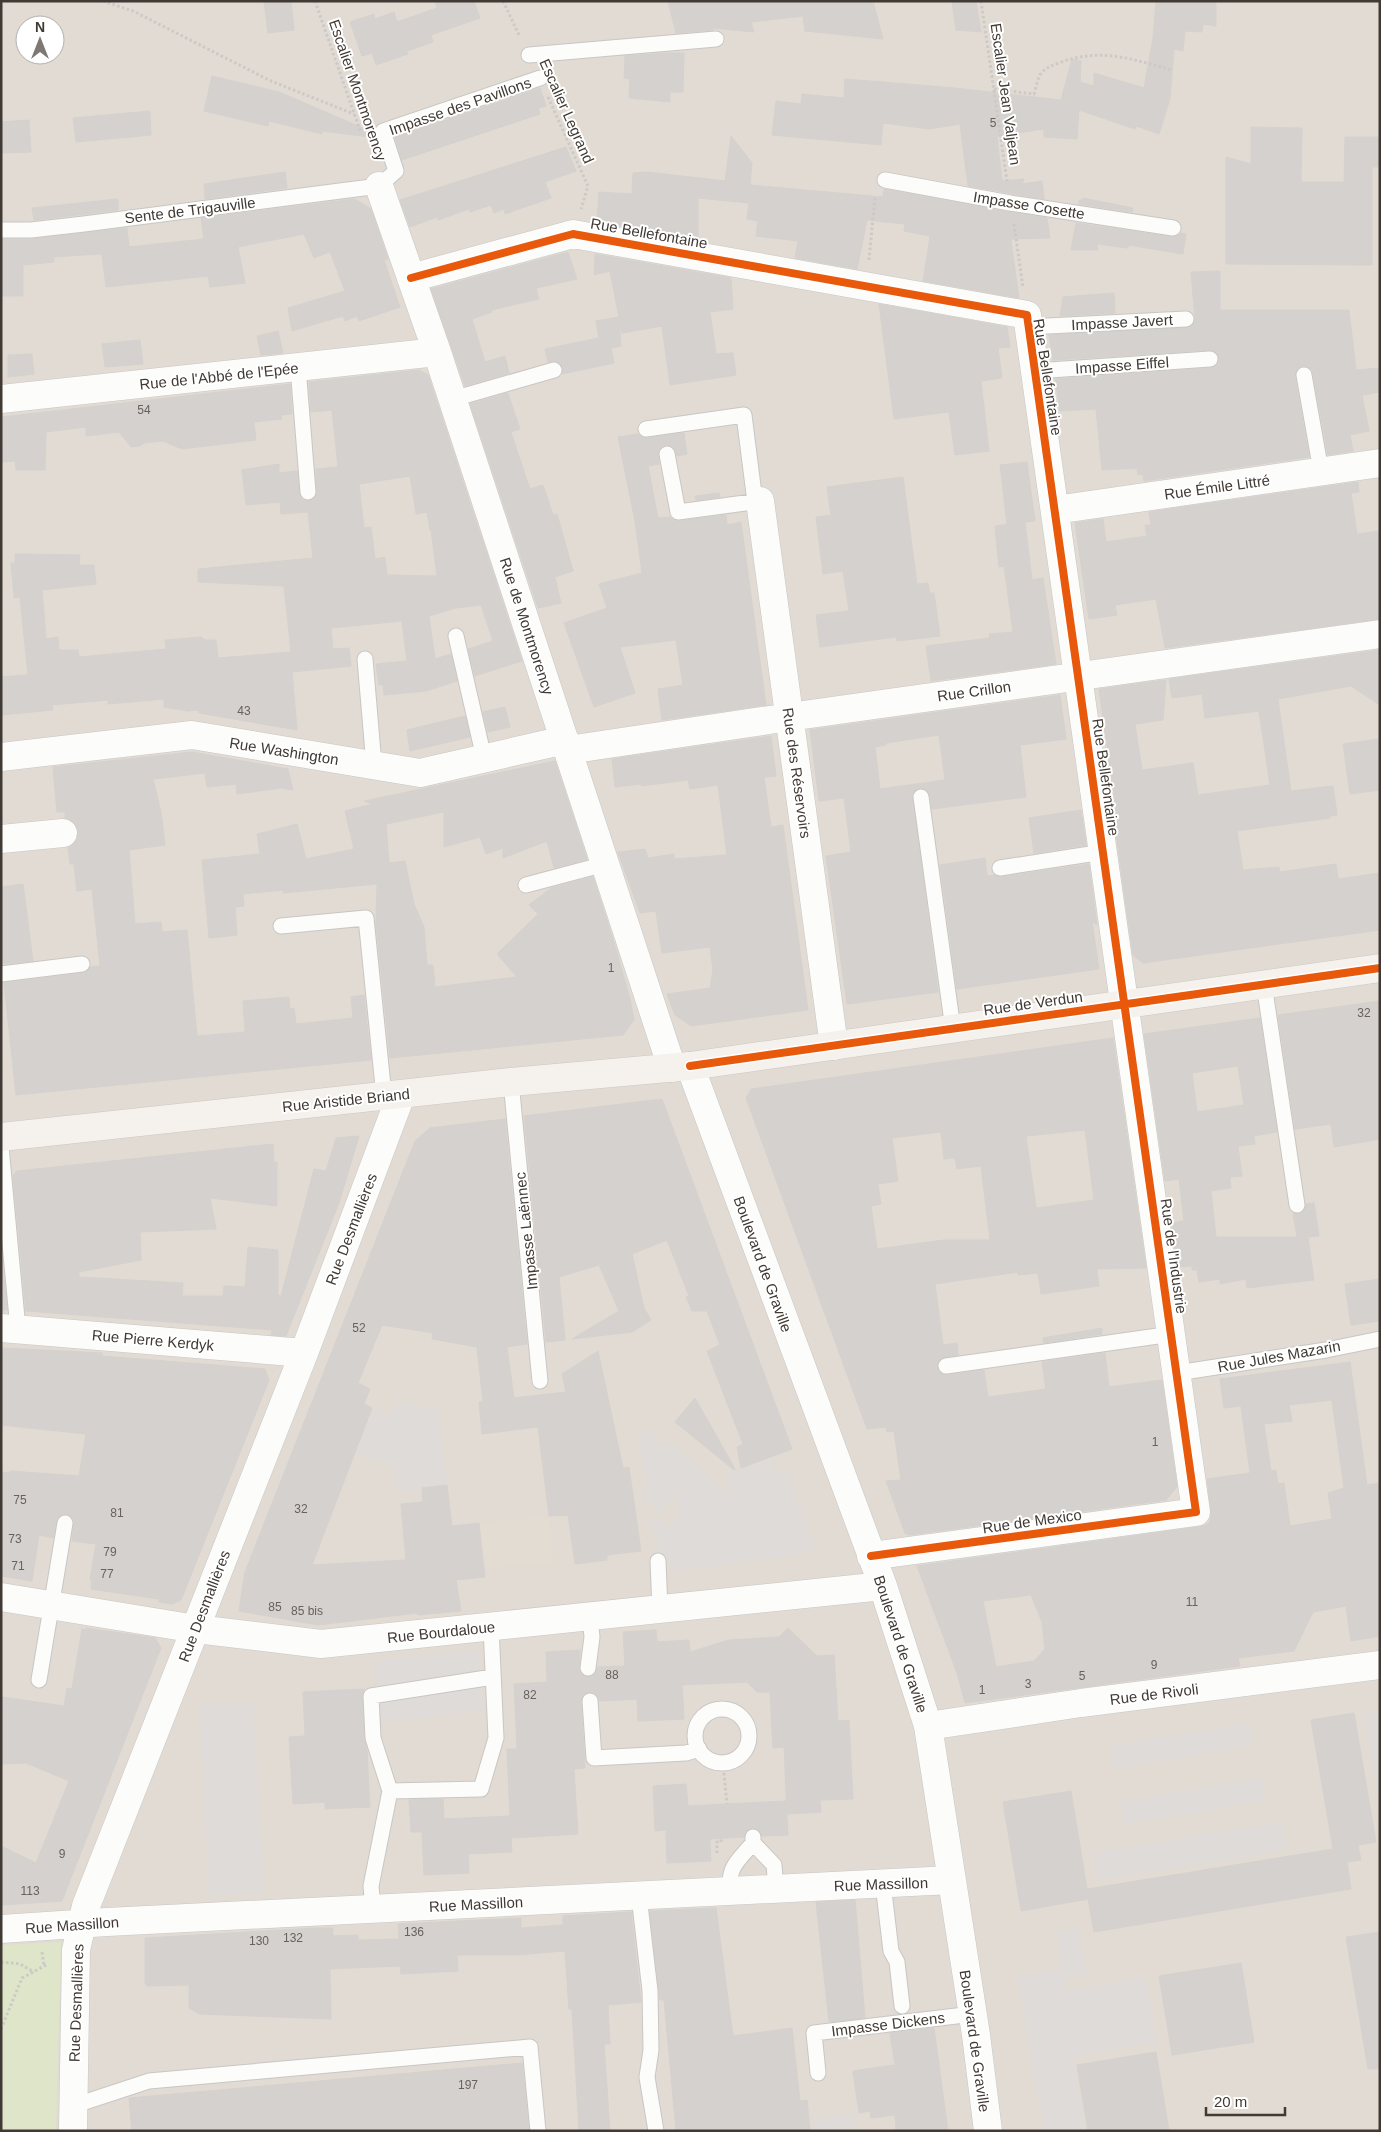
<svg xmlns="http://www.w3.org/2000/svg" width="1381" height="2132" font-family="Arial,sans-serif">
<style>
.residential{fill:#e1dbd4;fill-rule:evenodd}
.education{fill:#e3dcd3}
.green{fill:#dfe5c9}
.parking{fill:#dedbd8}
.building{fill:#d5d1ce;stroke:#d5d1cd;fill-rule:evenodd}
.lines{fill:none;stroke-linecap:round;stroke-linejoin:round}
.service-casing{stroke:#c9c6c3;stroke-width:17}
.minor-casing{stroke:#c9c6c3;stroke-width:29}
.secondary-casing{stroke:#cdc7c0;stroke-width:29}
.path{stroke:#ccc9c6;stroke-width:3;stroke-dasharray:2.5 2.5;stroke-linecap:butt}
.service{stroke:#fcfcfb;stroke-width:15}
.minor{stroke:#fcfcfb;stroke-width:28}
.secondary{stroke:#f5f2ee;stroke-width:28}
.cycleway-casing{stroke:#fff;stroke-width:11}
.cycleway{stroke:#e8590c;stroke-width:8}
.labels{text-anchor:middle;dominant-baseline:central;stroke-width:4;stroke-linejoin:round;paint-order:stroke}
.number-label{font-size:12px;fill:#68615c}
.street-label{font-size:15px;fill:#413a34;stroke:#fff}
</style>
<rect width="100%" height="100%" fill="#edeae7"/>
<path class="residential" d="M1,1h1379v2130h-1379zM25,25h30v30h-30z"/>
<path class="education" d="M549,1516l5,45 -70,8 -5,-46z"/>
<path class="green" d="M61,1942l-5,189h-55v-186z"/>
<path class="parking" d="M398,1400l21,7 18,-1 10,79 -48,6 -3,-23 -40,-16 16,-44 17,8z
M654,1430l6,22 8,-11 59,52 5,-1 -6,-18 45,-14 5,15 10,-3 30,79 -137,20 -25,-24 6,-11 -13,-10 8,-9 13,11 14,-17 -9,-15 -12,17 -20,-15 7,-12 -11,-52z
M478,1650l6,60 -107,12 -3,-61z
M253,1702l11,191 -55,3 -9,-191z
M1380,1712v96l-16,-93z
M1250,1723l4,22 -141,24 -4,-22z
M1262,1778l4,22 -141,24 -4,-22z
M1282,1822l5,28 -189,30 -5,-27z
M1078,1928l8,45 -22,4 3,14 78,-14 11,65 -83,14 13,75h-42l-27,-154 45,-8 -6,-37z
M854,2114l2,17h-43l-1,-12z"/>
<path class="building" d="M264,1h27l3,29 -26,3z
M435,1h39l6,17 -49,17 2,7 -26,9 1,3 -32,11 -4,-12 -10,3 -12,-34 24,-8 1,5 19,-7 3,10 40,-14z
M668,1h205l10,38 -78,-8 -2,-15 -52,6 3,10 -41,-4v2l-37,3z
M952,1h24l5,31 -25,-2z
M1156,1h60v25l-13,-2 -1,8 -17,-1 -2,20 -9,-2 -4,50 -11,35 -23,-8 -1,3 -56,-19 -2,29 -33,-2v-8l-47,7 5,45 22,-2 -2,5 20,-3 2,18 -76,-13 -8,-62 -31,5 -46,-6 -2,22 -109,-10 4,-34 25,3 1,-10 42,4 1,-19 110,9 106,12 11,-41 9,2 -1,21 14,4v-13l50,15 9,-50z
M667,53h17l-1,39h-13v10l-41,-4 1,-19 -6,-1 1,-22z
M212,76l67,16 93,40 -2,5 -48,-6v3l-53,-13 -1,5 -64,-15z
M540,88l6,18 -8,2 2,6 -138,46 -7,-23z
M150,111l1,24 -75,7 -3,-24z
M29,120l2,32 -30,1v-31z
M1251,127l51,1 -1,54h43l1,-45h35v30h-8v98l-146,-1v-107l25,7z
M731,136l21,27 -2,22 133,12 1,-8 163,29 3,20 -38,1 -1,2 8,57 -96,-17 7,-45 -26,-5 1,-7 -38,-4 -10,49 -62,-11 3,-17 -42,-5 2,-15 -11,-2 2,-16 -51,-5v42l-101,-18 2,-30 33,2 1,-21 14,-1 78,9z
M566,147l10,24 -31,11 6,16 -46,16 -1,-5 -10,4 -3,-8 -21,7 -1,-3 -31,11 -1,-3 -27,10 -10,-27z
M285,172l2,16 -82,11 -1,-15z
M1083,198l50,10 -1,4 -53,-8v-4h4z
M118,199v11l-84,10 -2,-12z
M355,199l16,10 17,50 -4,1 16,47 -41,14 -2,-5 -12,5 -2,-5 -51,15 -4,-23 57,-17 -15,-39 -16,6 -10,-24 -66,13 7,36 -35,4 -2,-11 -102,11 -4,-32 -3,-1 -45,3v5l-31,3v31h-22v-57h31l95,-11 2,19 75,-8 -3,-21z
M1076,223l96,14 5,-1 4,-3 5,1 -3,20 -55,-9v3l-31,-4 1,6h-27z
M568,252l9,27 -41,9 3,11 -48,11 1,2 -20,7 13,43 20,-6 4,17 -44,13 -34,-97z
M595,254l136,24 2,31 -23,3 6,42 17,-1 3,22 -66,10 -8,-59 -40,7 -3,-14 2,27 -10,2 3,15 -52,11 1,-6 -3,-5 -4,-2 -8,1 -3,-13 54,-11 -3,-17 23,-4 -9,-46 -16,4z
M1220,271v39h129l7,60 24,-2v24l-18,3 7,36 -19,4 3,16 -25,4 -15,-82 -2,-4 -8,-3 -5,2 -3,9 14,80 -165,24 -1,-7 -5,1 -1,-7 -35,2 -6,-61 -36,2 -5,-32 156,-11 7,-4v-10l-9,-4 -156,10 -4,-25 142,-8 4,-8 -4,-47z
M1114,293l1,20 -55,3 3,-19z
M879,304l128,23 3,20 -12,1 4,30 -21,3 8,70 -34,4 -6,-43 -55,7z
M278,331l5,22 -22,2 -4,-19z
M140,340l3,24 -38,3 -3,-23z
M32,354l2,20 -26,3v-22z
M419,370l9,5 94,286 -47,15 -7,-27 25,-8 -12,-36 -25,3 -27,8 6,43 16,-5 6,27 -31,10 -42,4 -1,-10h-4l-3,-21 31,-3 -5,-40 -71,7 2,21 16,-1 2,18 -59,6 5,58 -98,-17 -1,-3 -10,1 -24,-4v-8l-56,5v-4l-56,5 1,5 -52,5v-38l27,-2 -8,-78 -6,1 -3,-35h4v-9l65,1 -1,10h15l2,19 -54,6 4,49 12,-2 1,13h19l1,7 87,-8 -1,-9 36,-3 4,3h11l2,18 73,-6 -7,-66 -86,-4v-13l115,-11 -5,-46 -27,2 -1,-12 -34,3 -4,-35 37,-6v9l18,-2 3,26 4,4 9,-1 4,-8 -1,-23 22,-2 -6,-57 -21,2 -2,-30zM410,476l6,38 11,-2 3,18h1l6,46 -50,-1 -2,-18 -10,2 -4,-32 -7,1 -5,-44z
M290,384l2,30 -11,1 1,4 -28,3 2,18 -74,9 -19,-8 -19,2 -4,3 -9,1 -12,-15 -33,4v-9l-40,5 -1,38h-29l-1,-9 -14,1v-45z
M508,393l12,36 -9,3 19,57 12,-4 2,2 9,28 4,-1 16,57 -18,6 6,26 -23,5 -68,-204z
M684,433l3,21 -10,2 -3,-8 -9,-3 -7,6 1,13 -11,2 10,52 12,-1 4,4h5l47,-6 1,10 14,-3 25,183 -104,15 -4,-31 25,-4 -7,-45 -56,7 15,46 -41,14 -30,-84 43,-15 -8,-24 43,-11 -7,-52 -17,-84 20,-3 4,3 5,1z
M1027,462l8,59 -10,1 7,58 11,-2 13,86 -125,17 -5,-35 64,-8 -1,-4 24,-2 -9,-66 -5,1 -4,-41 29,-4 -17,2 -7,-59z
M903,477l14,107 11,-1 2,10h4l6,43 -43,5 -1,-4 -76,10 -4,-32 33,-4 -6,-40 -20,3 -7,-57 15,-2 -4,-28z
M1358,482l1,10 -8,1 6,41 23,-3v88l-215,29 -9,-49 -41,6 2,10 -28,4 -14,-96 28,-4 3,23 41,-6 -2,-11h6l-2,-13z
M719,493l1,4 -24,3 -1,-4z
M1380,650v55l-29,-19 -73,13 13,92 42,-5 4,29 -7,1v2l-93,13 6,39 36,-3 1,5 56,-8 2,15 42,-6v57l-237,33 -10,-8 -21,-150h3l-16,-116 67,-9 -3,40 -28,4 7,46 51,-7 5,32 72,-10 -11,-74 -54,7 -3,-24 -30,4 -3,-19z
M1060,695l6,44 -46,6 6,52 -94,12 -2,-14 -5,-6 -6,-1 -7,6 26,198 -91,12 -21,-148 25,-4 -7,-54 -25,3 -9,-71zM939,735l6,45 -65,9 -5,-42 11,-2v-2z
M505,707l5,20 -22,5 -5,-20z
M465,716l5,21 -60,14 -3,-21z
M771,736l5,40 -12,1 7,50 12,-2 25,185 -117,16 -16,-11 -8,-21 43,-6 3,-18 -3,-23 -48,6 -6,-42 -16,2 -22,-61 27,-3 3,9 26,-4v5l53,-4 -9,-70 -28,4 -2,-9 -47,6v-2l-26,3 -3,-28z
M1380,739v51l-30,4 -7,-50z
M192,752l96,17 5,21 -12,-2 -44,6 -1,-10 -29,3 -2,-14 -52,6 8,33 4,33 -36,5 6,74 26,-2 1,10 25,-2 10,106 48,-4 -2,-31 46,-4 1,12 4,-1 2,16 57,-6 -2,-21 13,-2 7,65 -355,35 -12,-112 79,-10 8,-6 9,-1 -8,-77 -15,2 -3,-27h-4l-2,-17 9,-7 1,-9 -3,-7 -10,-6v-6h-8l-4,-45z
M555,761l32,98 -33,9 -7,-27 -44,17v-10l-17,6 -6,-17 -36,10v-35l-58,12 3,39 16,-2 9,43 10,23 3,38h6l2,22 82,-10 -20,-23 41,-40 -9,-9 22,-17 42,-11 23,72 14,50 4,21 -11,15 -233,23 -14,-134 1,-40 -94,9v-3l-40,4 1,12 -9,1 2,28 -28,3 -7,-78 58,-6 -3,-20 40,-10 9,35 48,-10 -9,-38 28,-7 -9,-3z
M1081,810l5,35 -52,8 -5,-35z
M985,858l2,18 7,-1 7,2 88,-13 8,61 -5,-4 7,48 -142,20 -17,-124z
M23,884l10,77 -31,3 -1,-77z
M1380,1001v138l-46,8 -3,-23 -36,5 -17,-114z
M1260,1018l17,114 -23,4 1,8 -17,2 4,30 -12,1 1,11 -20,3 5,46h81l-4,-23 9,-1 4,-9 8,-1 5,33 -11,1 6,43 -67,8 -1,-9 -26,5v-5l-21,3 -2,-12h-5v-4l-15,1 -6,-44 13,-2 -5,-42 -14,2 -21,-147zM1238,1066l6,39 -47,7 -5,-39z
M1113,1038l33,230 -49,1 2,17 -58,8 -3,-21 -20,2v-3l-83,12 8,61 14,-2 1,12 -17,3 -4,9 2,5 8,3 37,-5 4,27 58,-8 -4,-27 63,-9 4,34 53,-7 15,107 -11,13 -257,35 -4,-2 -19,-52 15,-1 -7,-49 -7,1 -1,-5 -19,2 -121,-331 5,-9zM1085,1130l9,70 -58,8 -10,-72zM941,1132l3,27 11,-1 2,11 24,-3 9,74h-46l-67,9 -6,-43 10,-2 -3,-20 20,-3 -6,-43z
M662,1099l130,350 -51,19 -4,-21 6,-3 -36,-93 13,-6 -13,-34h-15l-6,-14 3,-1 -22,-56 -35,14 12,54 7,12 -19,12 -60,7 47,-28 -20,-46 -40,12 6,63 -19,2 -22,-226z
M505,1119l22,225 -20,3 7,51 52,-6 -4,-18 36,-23 25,117 6,-1 12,84 -34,4v5l-32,4 -7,-49 -19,1 -11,-89 -56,7 -3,-32h4l-6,-55 -45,-8 1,-6 -51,-8 -24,58 12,6 -6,15 8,4 -60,157 94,-5 -5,-56 22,-2 -1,-14 25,-3 5,41 27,-3 6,54 -29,3 5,31 -43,4 -1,-2 -99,12 -79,-14 6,-39 170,-431 15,-13z
M359,1136l-20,67 -53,133 -15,-1 1,-5 -246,-19 -13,-136 4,-4 256,-27 1,19 3,-1v44l-67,-8 6,31 -76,3 1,28 -62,12v5l104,6 -1,13h41l1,-10 21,1 3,-40 30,3v45l3,1 33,-127 12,2 10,-33z
M1,1250l6,60h-6z
M1380,1279v42l-29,4 -6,-41z
M1102,1328v6l-58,9 -1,-5z
M1,1348l101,5v3l163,13 4,11 -88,220 -9,4 -13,-2v-3l-68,-10 1,-9h-2l6,-36 -24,-3 2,-21 -3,-4 -5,-2 -8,3 -5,21 -14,-3 -7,46 -31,-5v-104l8,1 1,-2 69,5 7,-42 -85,-9z
M1350,1362l17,123 13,-2v153l-29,5 -5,-35 -33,6 -19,39 -56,7 2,8 -275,37 -8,-30 -40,-107 281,-39 7,-2 5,-3 1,-12 -4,-31 43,-6 -9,-67 -17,2 -4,-29zM1332,1400l12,88 -16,5 4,26 -42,7 -6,-43 -6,1 -2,-14 -5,1 -7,-47 28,-3 -3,-16zM1031,1595l11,27 3,27 -11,12 -38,6 -13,-66z
M695,1398l40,71 -1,1 -59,-48z
M86,1628l69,10 6,10 -99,253 -61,4v-59l35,17 33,-82 -43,-18 -25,1v-67l63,9 3,-18 5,1 10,-60 4,1z
M788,1628l29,28 17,-1 4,66 11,-1 4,79 -33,1 1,12 -34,2 -3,-67 -11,1 -3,-56h-13l-10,-10 -65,3 2,34 -46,2 -1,-22 -38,2 -4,-8 -6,-1 -5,2 -3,7 4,67 -11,1 4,65 -67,4 1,14 -44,2 1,19 -45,2 -2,-43h-11l-2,-32 34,-1 1,20 66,-3 -3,-67h10l-3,-65 33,-2 -1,-30 34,-2 -1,21 3,4 5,2 8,-3 3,-7 27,-1 -2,-34 33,-2 1,12 32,-2 1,12 39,-12 50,-3z
M364,1689l-2,7 2,42 3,12 3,57 -45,2v-7l-32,2 -4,-67 16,-1 -2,-44z
M1354,1713l22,129 -18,3 3,15 -14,2 4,27 -257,43 -6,-33 -67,12 -18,-109 68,-11 16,98 246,-40 -22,-129z
M686,1784l2,22 98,-5 2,34 -26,1 -4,-7 -5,-1 -8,4 -1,5 -34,2 1,22 -44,2 -1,-33 -11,1 -2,-45z
M855,1900l10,118 -36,4 -13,-120z
M716,1908l17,128 59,-8 8,73 7,-1 3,31h-134l-12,-131h-4l-10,-89z
M631,1912l10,90 -33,3 2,39h-6l6,87h-31l-7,-122h-3l-4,-58 -49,4h-59l1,16 -57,3 -1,-8 -70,3 1,50 -132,-5 -10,-6v-23l-42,1 -2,-3v-45l170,-10h18v8l25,-1v5l41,-1 -1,-15 123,-6v10l42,-3v-9z
M1380,1932v136l-12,1 -22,-132z
M1241,1963l13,79 -82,13 -13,-79z
M934,2028l14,103h-52l-1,-16 -24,3 -1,-7 -11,2 -6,-42 42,-6 -5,-32z
M1156,2052l13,79h-81l-11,-66z
M522,2063l7,68h-397l-3,-33z"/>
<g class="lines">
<defs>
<path id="service" d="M529,55l187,-16
M885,180l125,23 163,25
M1,230h30l53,-6 295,-38 17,-15 -13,-40 157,-53
M1028,327l158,-8
M298,367l10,125
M1035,371l175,-12
M1304,375l17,96
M453,399l101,-29
M646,429l98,-14 11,87
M667,454l11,58 82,-11
M456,636l28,122
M365,659l9,106
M921,797l32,232
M1000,868l103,-16
M526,885l79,-21
M281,926l85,-8 18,178
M1,974l81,-10
M1264,984l33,221
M511,1082l29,299
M1,1147l17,182
M946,1366l226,-32
M1177,1373l149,-23 54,-11
M658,1561l2,48
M588,1668l4,-31 -2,-20
M39,1680l26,-157
M590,1701l4,57 92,-5 13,-4
M695 1736a27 27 0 1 1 54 0a27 27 0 1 1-54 0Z
M390,1791l-17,-53 -2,-42 122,-19
M753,1837v6l21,22 2,24
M883,1884l8,67 6,11 5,44
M730,1891c-2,-25 8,-30 23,-48
M639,1896l11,95 1,59 -4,27 9,54
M373,1909l-2,-23 19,-95 91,-2 15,-51 -5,-111
M818,2073l-4,-40 159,-19
M73,2106l76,-25 381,-34 8,84"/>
<path id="minor" d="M379,186l58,166 235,716
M411,278l162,-44 454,81 169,1197 -325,44
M1,399l436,-47
M760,501l74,545
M1055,510l325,-47
M568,750l221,-33 591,-83
M1,757l191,-22 228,38 145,-33
M1,839l62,-6
M690,1066l193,520 45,140 48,309 12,96
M1,1328l303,25
M1,1597l195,32 125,15 562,-58
M928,1726l153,-23 299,-38
M1,1929l106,-7 844,-42
M73,2131l3,-181 10,-44 218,-553 97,-258"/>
<path id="secondary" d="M1,1137l510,-55 179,-16 690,-98"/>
</defs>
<use href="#service" class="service-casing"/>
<use href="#minor" class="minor-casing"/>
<use href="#secondary" class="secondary-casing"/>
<path class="path" d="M103,1l30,10 138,70 83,33
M315,1l46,132
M503,1l17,36
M981,1l26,180
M994,89l40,5c2,-6 3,-13 6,-19 4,-7 11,-9 19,-12 41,-16 72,-4 113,7
M548,97l40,89 -7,23
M1014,224l9,63
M869,260l6,-63
M723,1763l4,41
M717,1853v-11h4v-3
M42,1952l2,14
M1,1962l19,2 14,8
M1,2029l21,-51 26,-14"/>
<use href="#service" class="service"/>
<use href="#minor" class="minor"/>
<use href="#secondary" class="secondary"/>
<defs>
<path id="cycleway" d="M411,278l162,-44 454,81 169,1197 -325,44
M690,1066l690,-98"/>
</defs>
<use href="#cycleway" class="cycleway-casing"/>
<use href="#cycleway" class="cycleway"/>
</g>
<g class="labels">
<g class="number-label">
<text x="993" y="123">5</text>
<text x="144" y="410">54</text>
<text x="244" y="711">43</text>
<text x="611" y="968">1</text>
<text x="1364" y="1013">32</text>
<text x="359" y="1328">52</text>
<text x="1155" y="1442">1</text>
<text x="20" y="1500">75</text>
<text x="301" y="1509">32</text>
<text x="117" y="1513">81</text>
<text x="15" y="1539">73</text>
<text x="110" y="1552">79</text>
<text x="18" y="1566">71</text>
<text x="107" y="1574">77</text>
<text x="1192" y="1602">11</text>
<text x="275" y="1607">85</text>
<text x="307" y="1611">85 bis</text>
<text x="1154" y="1665">9</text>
<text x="612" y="1675">88</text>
<text x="1082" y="1676">5</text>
<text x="1028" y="1684">3</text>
<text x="982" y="1690">1</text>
<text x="530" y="1695">82</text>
<text x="62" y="1854">9</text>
<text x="30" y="1891">113</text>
<text x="414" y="1932">136</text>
<text x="293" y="1938">132</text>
<text x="259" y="1941">130</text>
<text x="468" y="2085">197</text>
</g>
<g class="street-label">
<text transform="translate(358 90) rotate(71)">Escalier Montmorency</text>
<text transform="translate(1006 94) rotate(82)">Escalier Jean Valjean</text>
<text transform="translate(460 106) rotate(-19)">Impasse des Pavillons</text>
<text transform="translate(567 111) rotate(66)">Escalier Legrand</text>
<text transform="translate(1029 205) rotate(9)">Impasse Cosette</text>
<text transform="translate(190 210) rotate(-7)">Sente de Trigauville</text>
<text transform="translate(649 233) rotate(10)">Rue Bellefontaine</text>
<text transform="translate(1122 322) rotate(-3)">Impasse Javert</text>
<text transform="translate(1122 365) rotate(-4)">Impasse Eiffel</text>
<text transform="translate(219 376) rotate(-6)">Rue de l'Abbé de l'Epée</text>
<text transform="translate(1048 377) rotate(81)">Rue Bellefontaine</text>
<text transform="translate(1217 487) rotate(-8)">Rue Émile Littré</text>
<text transform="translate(527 626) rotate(72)">Rue de Montmorency</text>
<text transform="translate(974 691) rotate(-8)">Rue Crillon</text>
<text transform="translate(284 751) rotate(9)">Rue Washington</text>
<text transform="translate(797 773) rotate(82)">Rue des Réservoirs</text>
<text transform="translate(1106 777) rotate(82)">Rue Bellefontaine</text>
<text transform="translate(1033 1003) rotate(-8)">Rue de Verdun</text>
<text transform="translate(346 1100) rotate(-6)">Rue Aristide Briand</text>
<text transform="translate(351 1229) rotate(-69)">Rue Desmallières</text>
<text transform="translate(526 1231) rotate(-96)">Impasse Laënnec</text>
<text transform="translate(1174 1256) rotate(82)">Rue de l'Industrie</text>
<text transform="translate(763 1264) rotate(70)">Boulevard de Graville</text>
<text transform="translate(153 1340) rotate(5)">Rue Pierre Kerdyk</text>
<text transform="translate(1279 1356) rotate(-10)">Rue Jules Mazarin</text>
<text transform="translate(1032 1521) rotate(-8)">Rue de Mexico</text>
<text transform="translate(204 1606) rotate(-69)">Rue Desmallières</text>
<text transform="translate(441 1632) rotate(-6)">Rue Bourdaloue</text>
<text transform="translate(901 1644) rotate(72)">Boulevard de Graville</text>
<text transform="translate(1154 1694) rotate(-7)">Rue de Rivoli</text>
<text transform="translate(881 1884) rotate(-2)">Rue Massillon</text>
<text transform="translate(476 1904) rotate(-3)">Rue Massillon</text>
<text transform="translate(72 1925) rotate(-4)">Rue Massillon</text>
<text transform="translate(76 2003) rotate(-88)">Rue Desmallières</text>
<text transform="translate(888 2024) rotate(-7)">Impasse Dickens</text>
<text transform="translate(975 2041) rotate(82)">Boulevard de Graville</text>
</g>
</g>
<rect width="1381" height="2132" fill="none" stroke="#413a34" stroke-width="5"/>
<g transform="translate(40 40)"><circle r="24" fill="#ffffff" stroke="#b3b0ae"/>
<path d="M0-4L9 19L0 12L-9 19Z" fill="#7d7873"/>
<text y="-8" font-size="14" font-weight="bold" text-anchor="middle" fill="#413a34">N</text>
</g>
<path d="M1206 2107v8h79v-8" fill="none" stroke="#413a34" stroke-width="2.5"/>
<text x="1214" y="2107" font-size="15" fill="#413a34" stroke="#ffffff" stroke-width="4" paint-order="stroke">20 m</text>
</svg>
